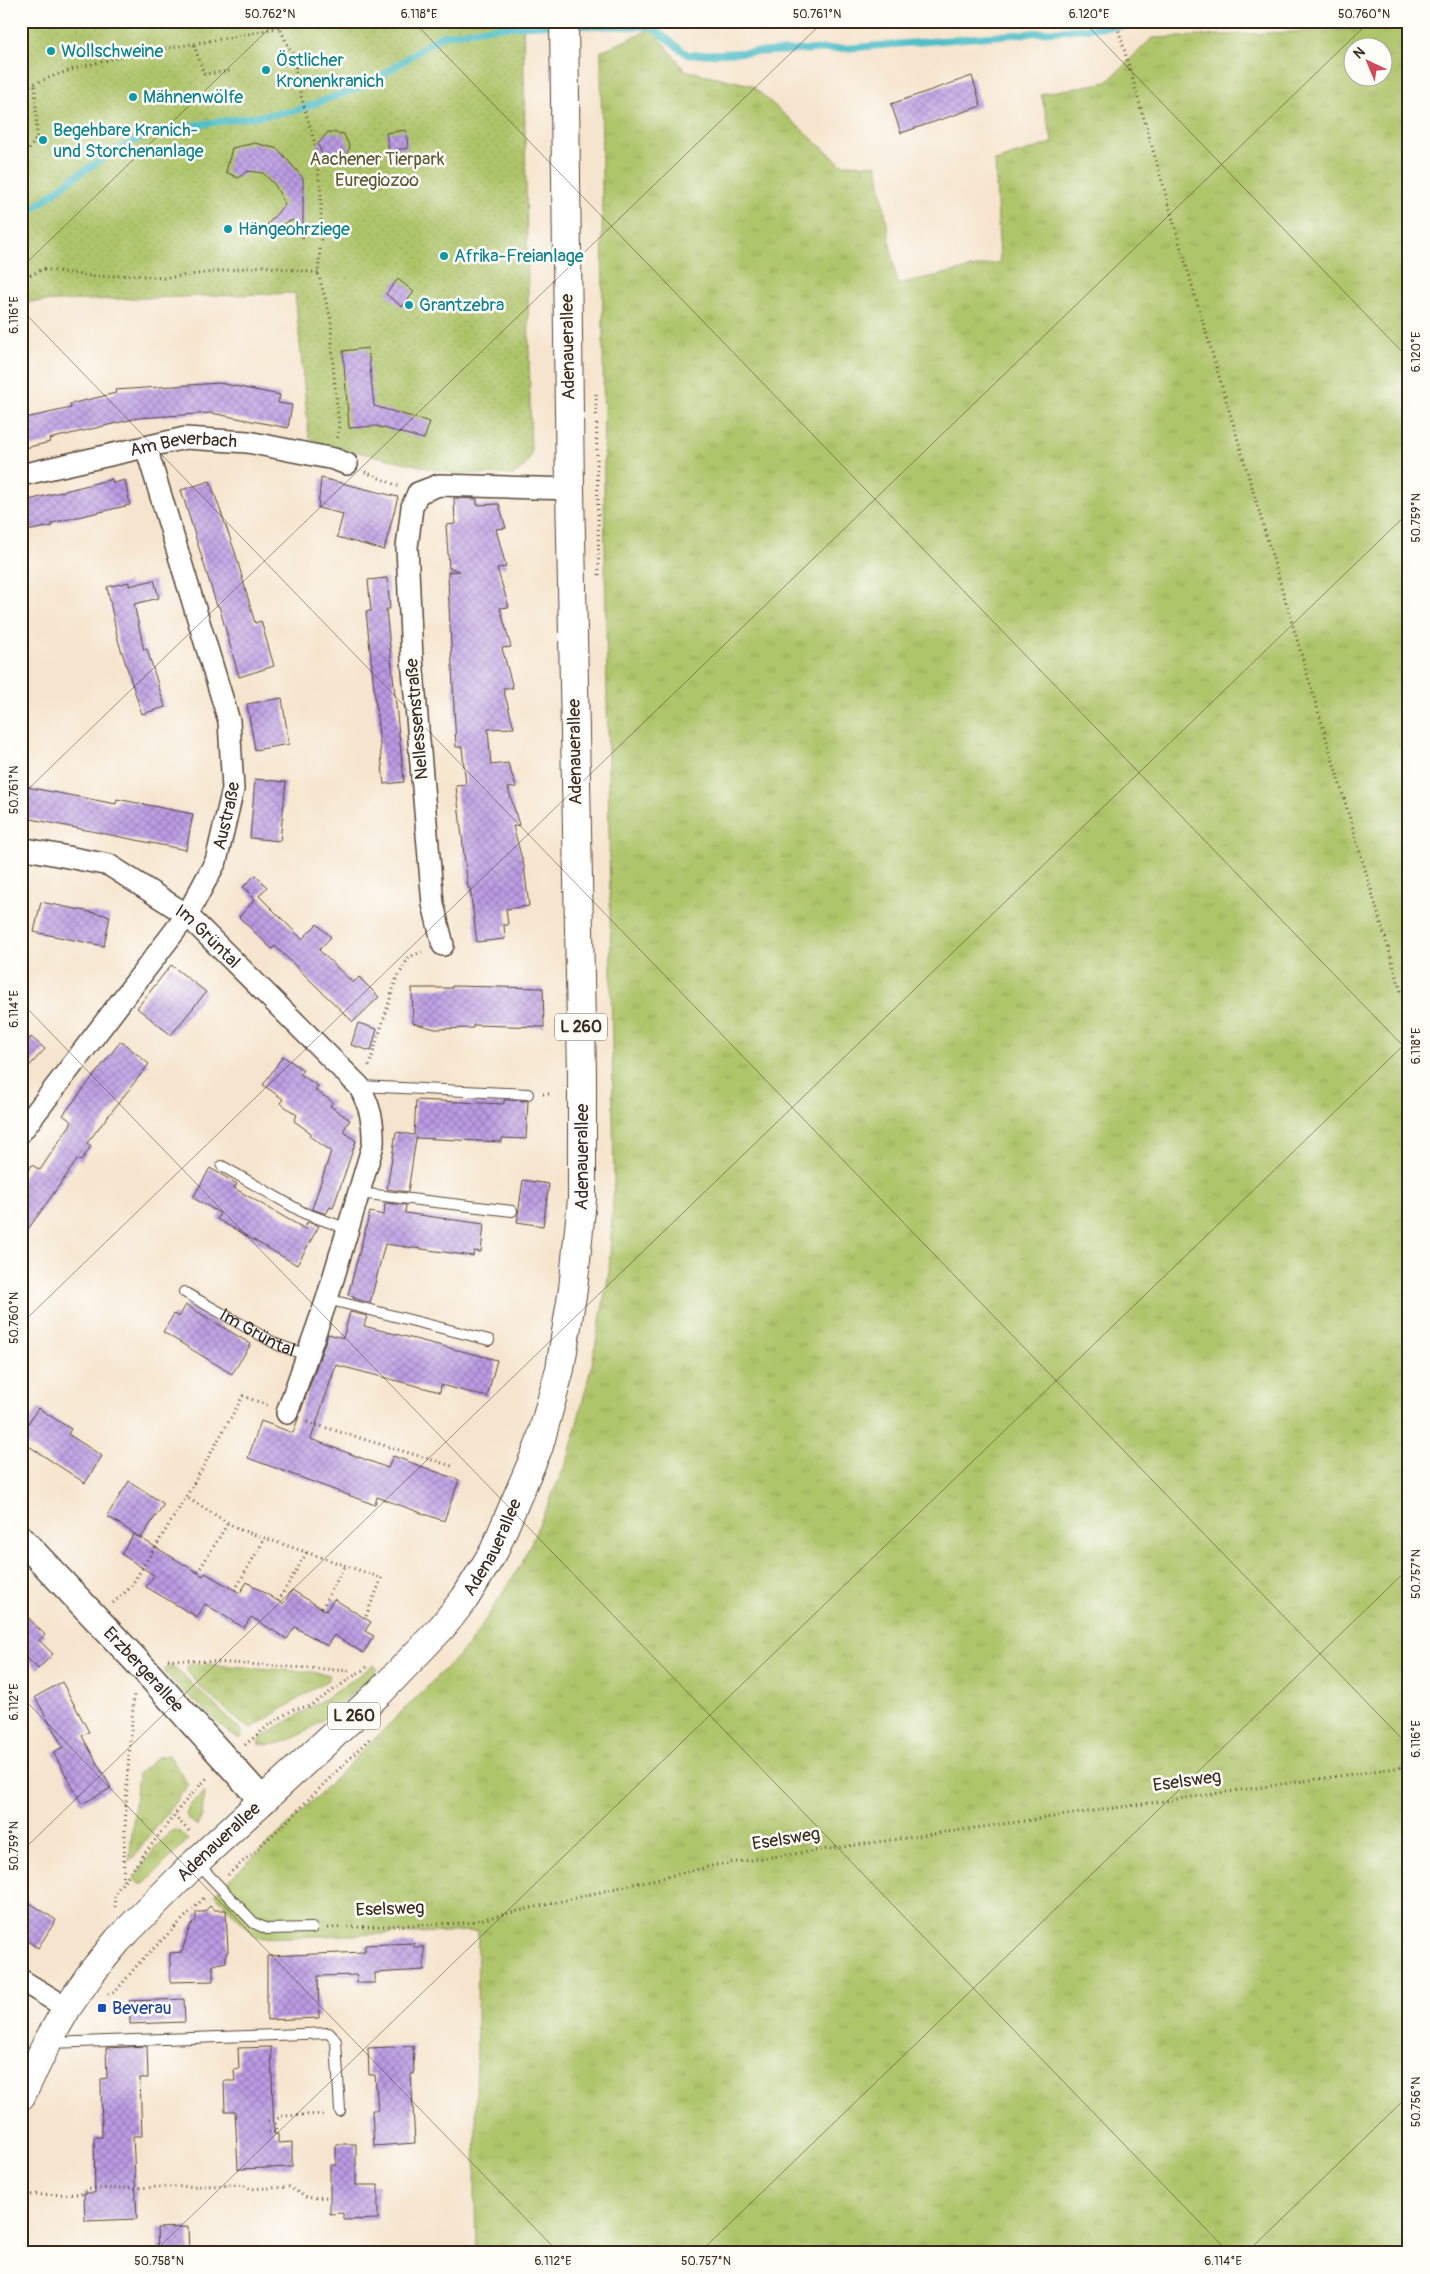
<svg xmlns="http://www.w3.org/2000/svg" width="1430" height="2274" font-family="Pangolin,sans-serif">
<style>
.grass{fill:url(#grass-tufts);stroke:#757844;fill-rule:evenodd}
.park{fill:url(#park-dots);stroke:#757844}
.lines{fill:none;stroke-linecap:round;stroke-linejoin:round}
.stream{stroke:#51bfc8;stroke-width:7}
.building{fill:url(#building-cross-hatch)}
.service-casing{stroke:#574638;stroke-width:12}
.minor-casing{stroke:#574638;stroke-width:24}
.tertiary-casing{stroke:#574638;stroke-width:29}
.primary-casing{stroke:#574638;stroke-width:30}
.path{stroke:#574638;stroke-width:3;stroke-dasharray:1 4;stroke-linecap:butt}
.service{stroke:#fff;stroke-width:10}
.minor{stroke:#fff;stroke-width:21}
.tertiary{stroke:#fff;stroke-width:26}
.primary{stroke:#fff;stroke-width:28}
.ticks{fill:none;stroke:#3b2a1e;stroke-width:1;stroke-opacity:0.45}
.culture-dot{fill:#0f9aa8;stroke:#fdfcf7;stroke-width:2}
.transit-dot{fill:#1a4fb4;stroke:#fdfcf7;stroke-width:2}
.labels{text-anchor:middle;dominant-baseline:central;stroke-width:5;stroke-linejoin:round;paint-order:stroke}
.shield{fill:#fdfcf7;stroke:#75695f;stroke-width:1}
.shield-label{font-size:16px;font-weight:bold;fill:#3b2a1e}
.culture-label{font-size:18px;fill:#0d838f;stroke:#fdfcf7;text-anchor:start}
.park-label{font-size:18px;fill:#5e5835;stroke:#fdfcf7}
.street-label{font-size:18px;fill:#3b2a1e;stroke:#fdfcf7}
.transit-label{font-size:18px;fill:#164399;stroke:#fdfcf7;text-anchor:start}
.neatline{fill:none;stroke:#3b2a1e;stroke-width:2}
.ticks-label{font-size:12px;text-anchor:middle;fill:#3b2a1e}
</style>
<defs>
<pattern id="grass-tufts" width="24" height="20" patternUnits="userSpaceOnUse" patternTransform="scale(1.25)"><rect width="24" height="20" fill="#afc56a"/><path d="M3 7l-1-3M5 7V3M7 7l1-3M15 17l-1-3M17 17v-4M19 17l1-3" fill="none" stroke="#97a95b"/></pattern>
<pattern id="park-dots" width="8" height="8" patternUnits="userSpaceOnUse" patternTransform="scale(1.25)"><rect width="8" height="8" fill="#afc56a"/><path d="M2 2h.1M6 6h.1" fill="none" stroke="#97a95b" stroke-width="1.8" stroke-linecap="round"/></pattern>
<pattern id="building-cross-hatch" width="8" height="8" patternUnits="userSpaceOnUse" patternTransform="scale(1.25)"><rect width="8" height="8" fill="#bb9be4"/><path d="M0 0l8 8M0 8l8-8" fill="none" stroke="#997fb8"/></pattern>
</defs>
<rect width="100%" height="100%" fill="#fdfcf7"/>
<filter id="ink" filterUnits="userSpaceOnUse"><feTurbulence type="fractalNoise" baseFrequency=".02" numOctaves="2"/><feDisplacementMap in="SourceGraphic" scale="10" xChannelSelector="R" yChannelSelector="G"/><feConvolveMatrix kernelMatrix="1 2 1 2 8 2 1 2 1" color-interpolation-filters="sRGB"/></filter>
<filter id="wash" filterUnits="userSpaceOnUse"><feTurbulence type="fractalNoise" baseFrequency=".0096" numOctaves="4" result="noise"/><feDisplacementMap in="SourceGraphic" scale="20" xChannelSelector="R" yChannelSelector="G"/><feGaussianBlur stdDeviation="1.12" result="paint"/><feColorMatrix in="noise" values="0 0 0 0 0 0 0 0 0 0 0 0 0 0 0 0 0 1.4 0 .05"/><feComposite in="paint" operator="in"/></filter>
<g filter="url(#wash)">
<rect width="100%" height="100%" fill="#f6e5ce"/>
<path class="grass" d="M1409,27v2226h-933l-1,-53 3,-269 -221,7 -43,-44 73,-68 182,-181 53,-82 46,-104 24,-95 17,-92 5,-90 -10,-696 -3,-435 51,-22 33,41 66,15 90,79 36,1 20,119 103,-22 -5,-101 58,-18 -12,-49 66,-12 45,-44zM1352,48h30v30h-30z
M191,1663l122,9 17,4 -2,4 -76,48 -8,-3 -44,-38 -13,-16v-4z
M169,1665c7,1 62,57 73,66v6l-2,2 -13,-8 -62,-57v-5z
M373,1665l4,3 -6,8c-28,24 -72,76 -112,68 1,-8 15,-15 22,-19 32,-19 63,-37 92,-60z
M169,1755l19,30 -59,78 9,-89 19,-17z
M204,1792l-2,24 -5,10 -9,-7 -2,-5 3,-8z
M175,1830l5,2 8,8 -43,43 -5,2 -6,-6c9,-13 27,-44 41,-49z"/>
<path class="park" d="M21,21h502l8,433 -5,11 -12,10 -63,-2 -129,-29 -13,-7 -14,-144 -269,9 -5,2z"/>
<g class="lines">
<path class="stream" d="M570,25l82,2 36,28 162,-7 267,-22 100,-5
M21,219l45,-36 43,-29 39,-20 40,-8 107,-15 74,-27 72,-48 57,-9 62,-3"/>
</g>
<g id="blocks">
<path class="building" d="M972,76l9,30 -80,27 -10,-29z
M406,130l2,18 -19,3 -3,-18z
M328,132l16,2 6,14 -9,13 -17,-1 -6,-16z
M255,143l23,6 25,29v61l-10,-19 -32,12 24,-28 -10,-19 -12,-12 -15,-2 -10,7 -12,-6 6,-24z
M398,279l16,13 -12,15 -16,-13z
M368,348l6,58 56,16 -6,17 -48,-13 -27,2 -6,-77z
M219,383l61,12 -2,8 14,2 -4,23 -77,-15 -73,5 -89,21 1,3 -29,7v-30l50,-11 -1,-4 46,-11 -1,-3z
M321,478l77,19 -14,53 -47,-13 6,-23 -25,-6z
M112,479l1,4 12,-3 5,25 -78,18v3l-31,6v-30z
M210,481l25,71 20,71 6,-2 13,45 -35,11 -20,-71h-2l-36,-116z
M454,498l23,1v6l22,-1 7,24 -10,1 10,38 -9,1 12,39 -9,1 11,39 -9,1 11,40h-10l11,40 -26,1 3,36 17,-2 8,24 -8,1 11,37 -6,1 11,40 5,40 -23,3 2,16h-4l1,14 -28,3 -7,-54h-2l-12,-102 10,-1 -4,-38h-6l-7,-142 -1,-33 12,-1 -11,-3 -3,-43 9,-1z
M387,578l3,31h-4l18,173 -20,2 -18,-173h5l-3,-31z
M154,580l5,18 -25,6 10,46 3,-1 18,58 -23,7 -24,-74 -11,-53 22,-5v4z
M282,698l7,46 -34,6 -8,-46z
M255,779l31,3 -6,59 -30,-3z
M21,786l95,18 1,-5 76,15 -7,36 -165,-33z
M255,875l12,12 -8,9 43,43 15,-15 14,13 -12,13 34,33 6,-6 20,20 -26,25 -78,-76 -3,3 -33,-32 16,-18 -12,-12z
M41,902l69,14 -6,30 -70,-14z
M171,965l35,27 -35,43 -34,-27z
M452,986l91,2 1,39 -71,-2v3l-38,1 -22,-6 -1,-35h40z
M358,1023l19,6 -6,22 -20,-6z
M31,1037l14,12 -24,26v-26z
M121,1041l28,23 -62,79 4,3 -10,15 -3,-2 -57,80v-59l11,-15 8,5 32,-48 -9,-7z
M283,1056l20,14 -3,4 18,12 -3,4 18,12 -3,4 20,14 -7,11 13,10 -23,67 -3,-1 -4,7 -14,-5 19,-58 -22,-15 2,-3 -17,-12 3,-6 -17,-12 3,-4 -20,-14z
M416,1100l88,4v-4l24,1 -2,38 -24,-1v4l-86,-4 -8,54 -21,-3 9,-57 18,3z
M210,1168l27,16 -3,4 71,41 2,-7 12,4 -22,39 -80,-46 3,-6 -27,-15z
M523,1180l26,4 -6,42 -26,-4z
M385,1203l21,2 -1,8 79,11 -3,28 -7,-1 -1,5 -88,-12 -15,59 -17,-5 1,-2 -6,-1 22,-83 14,3z
M186,1305l65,39 -19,30 -69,-42 11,-18 5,3z
M350,1312l17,4 -3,10 133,34 -10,37 -46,-12 -1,7 -104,-27 -25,74 77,29 5,-12 66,24 -15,41 -67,-24 -2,8 -127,-47 13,-37 32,12 35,-99 15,4z
M38,1408l33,21 -3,5 34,22 -17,27 -64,-42v-7z
M129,1481l35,23 -23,34 -34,-22z
M134,1534l69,42 2,-3 35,20 7,-11 36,22 9,-14 34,21 8,-12 37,23 -6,9 9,5 -11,17 -29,-18 -7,11 -32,-19 -8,12 -36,-22 -7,11 -39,-24 -8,13 -51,-30 8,-12 -33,-21z
M21,1610l24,25 -6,5 14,14 -15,15 -14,-14 -3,3z
M62,1682l27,50 -7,4 29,52 -29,16 -29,-52 10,-5 -28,-50z
M21,1897l35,23 -18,28 -17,-11z
M210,1906l4,4h12l2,42 -2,1v9l-13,3v16l-43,1v-29l12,-1 8,-26 6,-6v-8h8z
M414,1943v4h10v23l-49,3v10h-18v-8l-39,1 1,42 -52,2v-64l98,-4v-7z
M184,1999l1,23 -55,2 -1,-23z
M147,2046l1,32h-8l2,58h-9l4,83 -52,2 -1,-28h11l-1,-56h8l-1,-58 6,-1 -1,-30z
M413,2046l1,28h-3l4,69 -41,3 -2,-36h6l-3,-35h-6l-1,-27z
M271,2047l3,87h4v9l14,-1v25l-54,2 -3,-58h-10l-1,-30h11l-1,-11 5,-1 -1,-21z
M336,2144h20v41h22v34l-35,1v-7l-13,1v-49h6z
M188,2227l1,26h-31l-1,-25z"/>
</g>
</g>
<g filter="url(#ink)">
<use href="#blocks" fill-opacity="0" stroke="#574638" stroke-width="1"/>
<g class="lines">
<defs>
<g id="service">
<path d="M360,1086l168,8"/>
<path d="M222,1166l82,47 44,16"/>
<path d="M359,1193l153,18"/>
<path id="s1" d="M184,1292l94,53 29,10"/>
<path d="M327,1299l162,41"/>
<path d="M197,1863l57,60 13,6 45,-1"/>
<path d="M50,2043l279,-10 7,8 4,70"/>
</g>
<g id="minor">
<path id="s2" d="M21,475l164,-37 63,4 86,17 13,5"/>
<path id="s3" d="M21,848l88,17 78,50 172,171c11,20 15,36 14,59l-46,154 -40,114"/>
<path d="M443,945l-10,-41 -21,-245 -5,-112 5,-40 6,-14 21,-8 131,4"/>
<path id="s4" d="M21,1132l166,-217 29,-54 17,-72 -4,-68 -83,-274"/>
<path d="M21,1980l46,28"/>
</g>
<g id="tertiary">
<path id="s5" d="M21,1539l122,129 120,133"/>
</g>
<g id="primary">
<path id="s6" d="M21,2096l26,-53 20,-35 25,-36 26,-32 78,-78 184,-170 63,-66 22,-28 29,-47 45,-105 21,-77 13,-80 9,-90v-125l-12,-585 -6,-468"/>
</g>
</defs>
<use href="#service" class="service-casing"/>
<use href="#minor" class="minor-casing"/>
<use href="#tertiary" class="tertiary-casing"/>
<use href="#primary" class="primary-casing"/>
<path class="path" d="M277,21l2,6 10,-6
M1116,21l63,220 230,777
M194,45l10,29 28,-3
M21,90c78,-39 174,-42 258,-63l14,28 7,37 14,49 7,52v48l-3,32 13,46 2,46 6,61 -2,13
M21,162l16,-25 -2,-53
M21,279l23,-10 52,8 38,-2 30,3 99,-12 55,7
M596,394l3,182
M365,472l33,14
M369,1066l27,-86 13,-23 13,-5
M543,1094h10
M267,1405l-24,-9 -57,101 52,32 144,49 -17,40
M307,1422l145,44
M198,1572l30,-49
M235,1590l30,-52
M278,1601l29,-49
M113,1603l17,-15 56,-91
M322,1608l23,-43
M168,1659l184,12
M245,1745l24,-20 25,-16 16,-3 57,-39
M174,1816l17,17
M228,1875l54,-49 89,-89
M123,1881l4,-99 7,-87
M115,1907l-1,-12 9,-13 59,-77 26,-28
M328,1928l139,-5 249,-58 693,-99
M108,1994l8,-3 23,-28 67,-67
M268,2121l7,-1 7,-4 44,-2
M269,2132h7l-1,-12
M21,2195l60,-1 7,-5 155,-4 7,4 39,-2 18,11 22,-1"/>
<use href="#service" class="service"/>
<use href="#minor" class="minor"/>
<use href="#tertiary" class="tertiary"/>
<use href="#primary" class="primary"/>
</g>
</g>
<path class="ticks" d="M413,21l996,1031M1083,21l326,338M21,268l256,-247M21,309l1388,1437M21,796l803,-775M21,1002l1208,1251M21,1324l1349,-1303M21,1696l538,557M21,1852l1388,-1340M153,2253l1256,-1213M699,2253l710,-685M1246,2253l163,-158"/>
<g class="culture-dot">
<circle cx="51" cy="51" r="5"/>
<circle cx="266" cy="70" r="5"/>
<circle cx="133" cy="97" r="5"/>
<circle cx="43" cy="140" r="5"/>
<circle cx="228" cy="229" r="5"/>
<circle cx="444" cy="256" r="5"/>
<circle cx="409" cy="305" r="5"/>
</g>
<rect class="transit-dot" x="97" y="2003" width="10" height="10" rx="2.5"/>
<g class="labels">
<g class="shield">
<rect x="555" y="1013.5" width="52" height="27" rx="4"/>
<rect x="328" y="1702.5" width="52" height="27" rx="4"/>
</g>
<g class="shield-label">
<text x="581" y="1027">L 260</text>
<text x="354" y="1716">L 260</text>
</g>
<g class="culture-label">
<text x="61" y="51">Wollschweine</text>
<text x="276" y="60">Östlicher<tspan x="276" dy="21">Kronenkranich</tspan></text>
<text x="143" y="97">Mähnenwölfe</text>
<text x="53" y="130">Begehbare Kranich-<tspan x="53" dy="21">und Storchenanlage</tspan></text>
<text x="238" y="229">Hängeohrziege</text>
<text x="454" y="256">Afrika-Freianlage</text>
<text x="419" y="305">Grantzebra</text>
</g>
<g class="park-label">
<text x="377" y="159">Aachener Tierpark<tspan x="377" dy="21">Euregiozoo</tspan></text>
</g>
<g class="street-label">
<text transform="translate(568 347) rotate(-91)">Adenauerallee</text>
<text stroke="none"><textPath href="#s2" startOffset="166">Am Beverbach</textPath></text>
<text transform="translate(417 719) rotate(-95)">Nellessenstraße</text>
<text transform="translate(575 752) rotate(-91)">Adenauerallee</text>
<text stroke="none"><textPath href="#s4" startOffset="381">Austraße</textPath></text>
<text stroke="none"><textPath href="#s3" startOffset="212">Im Grüntal</textPath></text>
<text stroke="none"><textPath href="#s6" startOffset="1135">Adenauerallee</textPath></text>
<text stroke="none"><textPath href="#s1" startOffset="84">Im Grüntal</textPath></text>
<text stroke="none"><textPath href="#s6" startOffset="730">Adenauerallee</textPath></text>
<text stroke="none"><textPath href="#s5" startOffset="179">Erzbergerallee</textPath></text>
<text transform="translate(1187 1781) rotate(-8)">Eselsweg</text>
<text transform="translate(786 1839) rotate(-9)">Eselsweg</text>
<text stroke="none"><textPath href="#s6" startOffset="325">Adenauerallee</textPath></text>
<text transform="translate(390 1909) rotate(-2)">Eselsweg</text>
</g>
<g class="transit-label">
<text x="112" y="2008">Beverau</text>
</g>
</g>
<rect width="1430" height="2274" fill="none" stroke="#fdfcf7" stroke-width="55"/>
<g transform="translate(1368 62) rotate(316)"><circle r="24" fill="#fdfcf7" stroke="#afa8a0"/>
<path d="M0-4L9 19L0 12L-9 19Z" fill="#d1495b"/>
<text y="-8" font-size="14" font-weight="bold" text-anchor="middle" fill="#3b2a1e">N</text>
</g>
<rect x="28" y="28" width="1374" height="2218" class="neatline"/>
<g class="ticks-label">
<text x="270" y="18">50.762°N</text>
<text x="419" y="18">6.118°E</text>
<text x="817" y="18">50.761°N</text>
<text x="1089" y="18">6.120°E</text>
<text x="1364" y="18">50.760°N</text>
<text transform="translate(14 315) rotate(-90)" y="4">6.116°E</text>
<text transform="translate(1416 352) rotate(-90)" y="4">6.120°E</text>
<text transform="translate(1416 518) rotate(-90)" y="4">50.759°N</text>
<text transform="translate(14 790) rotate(-90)" y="4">50.761°N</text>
<text transform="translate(14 1009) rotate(-90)" y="4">6.114°E</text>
<text transform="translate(1416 1046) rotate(-90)" y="4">6.118°E</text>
<text transform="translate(14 1318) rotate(-90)" y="4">50.760°N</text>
<text transform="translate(1416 1574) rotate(-90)" y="4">50.757°N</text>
<text transform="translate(14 1702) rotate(-90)" y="4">6.112°E</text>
<text transform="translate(1416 1739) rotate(-90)" y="4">6.116°E</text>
<text transform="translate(14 1846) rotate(-90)" y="4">50.759°N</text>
<text transform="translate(1416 2102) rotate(-90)" y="4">50.756°N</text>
<text x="159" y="2265">50.758°N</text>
<text x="553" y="2265">6.112°E</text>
<text x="706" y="2265">50.757°N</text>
<text x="1223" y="2265">6.114°E</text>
</g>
</svg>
